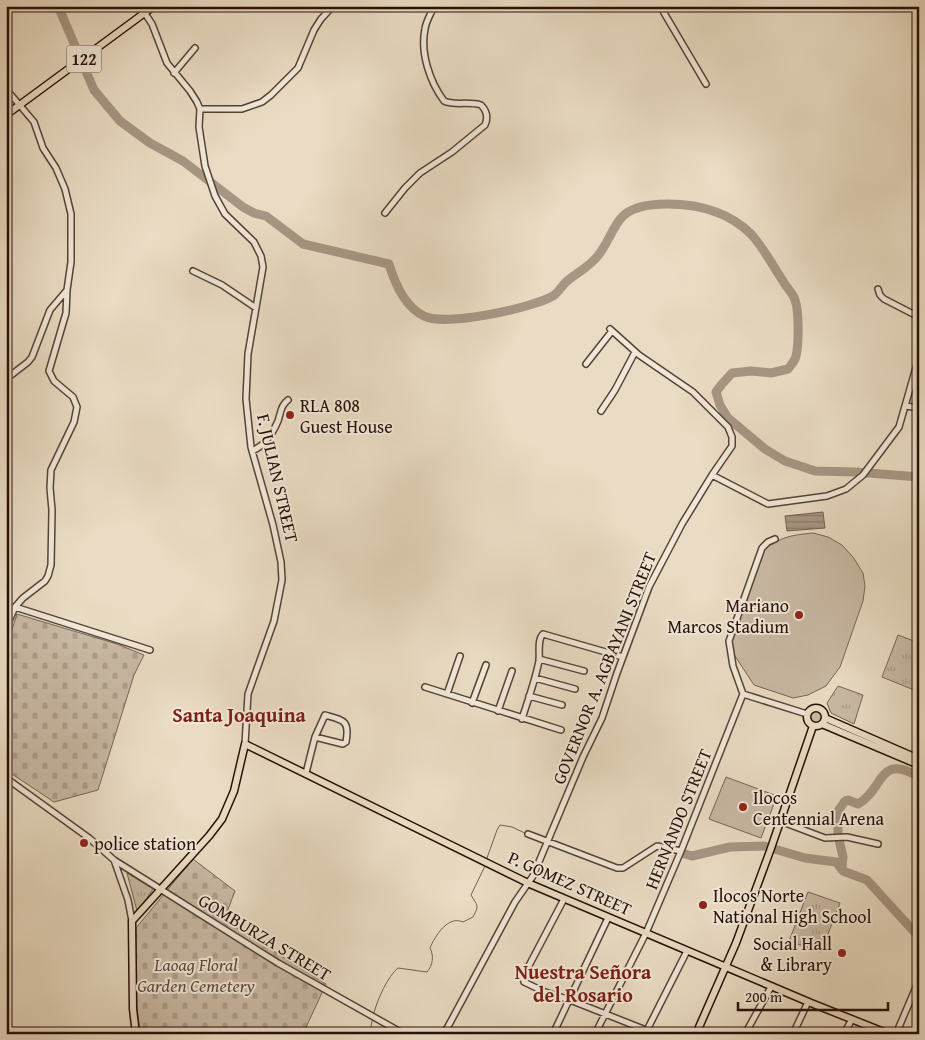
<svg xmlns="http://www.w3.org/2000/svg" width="925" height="1040" font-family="'Gentium Book Plus',serif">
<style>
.cemetery{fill:url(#cemetery-stones);stroke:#786456}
.park{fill:url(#park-tufts);stroke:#786456}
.pitch{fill:#c9b9a4;stroke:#786456}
.water{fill:url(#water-rules);stroke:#736052}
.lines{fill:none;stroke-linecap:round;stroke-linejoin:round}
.stream{stroke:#736052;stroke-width:1}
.river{stroke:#a79684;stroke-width:9}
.minor-casing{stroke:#574236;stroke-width:8}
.major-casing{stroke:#260f07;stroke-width:9}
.minor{stroke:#f1e8d9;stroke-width:5}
.major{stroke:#eadcc4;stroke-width:6}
.poi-dot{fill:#8f2418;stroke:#f1e8d9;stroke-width:2}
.labels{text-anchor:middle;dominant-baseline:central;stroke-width:4;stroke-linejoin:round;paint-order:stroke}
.shield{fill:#f1e8d9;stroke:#635046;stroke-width:1}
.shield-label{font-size:16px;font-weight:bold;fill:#260f07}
.poi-label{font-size:18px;fill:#260f07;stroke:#f1e8d9;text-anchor:start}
.street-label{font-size:18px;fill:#260f07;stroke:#f1e8d9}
.park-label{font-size:18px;font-style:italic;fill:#5f4a3e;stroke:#f1e8d9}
.quarter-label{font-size:20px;font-weight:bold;fill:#7a1f14;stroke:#f1e8d9}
</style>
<defs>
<pattern id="cemetery-stones" width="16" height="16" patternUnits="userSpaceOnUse" patternTransform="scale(1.25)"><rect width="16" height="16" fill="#c9b9a4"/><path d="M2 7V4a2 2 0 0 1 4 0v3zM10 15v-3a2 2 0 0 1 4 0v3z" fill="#ac9e8c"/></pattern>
<pattern id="park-tufts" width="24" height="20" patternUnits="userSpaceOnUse" patternTransform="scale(1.25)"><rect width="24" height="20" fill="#c9b9a4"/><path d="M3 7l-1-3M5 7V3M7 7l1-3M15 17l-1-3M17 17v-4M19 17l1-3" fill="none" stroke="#ac9e8c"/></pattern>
<pattern id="water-rules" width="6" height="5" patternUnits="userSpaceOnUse" patternTransform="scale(1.25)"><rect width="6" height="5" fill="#a79684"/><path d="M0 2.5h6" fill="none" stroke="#88796a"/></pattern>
</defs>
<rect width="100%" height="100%" fill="#eadcc4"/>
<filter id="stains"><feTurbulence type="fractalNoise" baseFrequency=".004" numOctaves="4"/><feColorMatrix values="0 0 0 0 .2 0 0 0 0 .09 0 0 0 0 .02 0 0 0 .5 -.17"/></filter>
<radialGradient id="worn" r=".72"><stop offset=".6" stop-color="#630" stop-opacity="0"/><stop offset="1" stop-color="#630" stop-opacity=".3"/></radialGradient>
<path class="cemetery" d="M17,614l100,30 27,11 -10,20 -36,115 -44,12 -48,-32v-122z
M193,859l42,32 -11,29 102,64 -23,50h-161l-2,-3 -3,-23 -1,-80z"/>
<path class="park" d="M898,635l21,8v49l-37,-15z
M838,686l25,9 -9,29 -23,-11 -4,-10z
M808 717a8 8 0 1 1 16 0a8 8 0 1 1-16 0Z
M127,873l26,16 -16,23v-1z
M808,892l32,11 -19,49 -32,-11z"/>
<path class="pitch" d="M813,533l15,4 14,8 11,12 10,16 2,13 -2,15 -23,66 -14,19 -18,9 -15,3 -39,-13 -21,-32 -1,-12 2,-12 29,-78c16,-14 29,-16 50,-18z
M726,777l51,19 -16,42 -52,-19z"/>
<path class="water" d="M823,512l2,16 -38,3 -2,-15z"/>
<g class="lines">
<path class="stream" d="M647,855l10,-6h4
M487,858l10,-28 3,-5 12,2 15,7
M374,1013c3,-13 14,-37 24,-45l29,4c6,-7 7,-16 3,-24 5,-12 18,-33 33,-26l10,-5c7,-13 4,-11 -2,-22l14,-29
M367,1034l4,-7 1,-6"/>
<path class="river" d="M58,6l36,84 26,31 30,22 33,18 60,46 11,6 12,3 37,28 86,20c6,20 16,43 35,52 21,11 108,-8 129,-20 5,-3 8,-9 13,-14 9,-8 21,-14 29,-23 12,-12 16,-30 27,-42 18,-19 71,-14 94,-5 12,4 26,13 35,22 13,14 21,31 32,47 3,6 10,12 12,19 4,10 4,45 1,56 -1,5 -5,9 -8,13l-17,4 -20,-2 -19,2 -10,11 -6,8 4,13 8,13 37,31 20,12 30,10 41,1 63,5
M685,854l7,2 38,-9 34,-1 41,12 31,4 7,9 24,9 52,57
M842,867l1,-10 -5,-22v-24l7,-10 3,-1 10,4c26,-14 20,-52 61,-27"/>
<defs>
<path id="minor" d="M140,6l12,18 15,39 23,28 7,11 3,7 -1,18 6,39 10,30 10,18 29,28 7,14 2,11 -15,87 -2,45 5,48 22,78 8,37 1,18 -8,41 -26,73 -3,50
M660,6l46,78
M174,73l21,-25
M6,89l28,33 9,26 13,20 9,21 6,25v48l-4,28 -1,23 -17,58 5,10 19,16 4,10 -3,15 -23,48 -1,18 2,22 -1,55 -3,11 -3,5 -22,17 -8,9 -9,21
M200,109h42l20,-7 9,-7 27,-27 16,-38 7,-11 12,-13
M385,213l20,-25 15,-15 32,-21 33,-27c3,-7 2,-14 -4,-20 -12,-4 -26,1 -37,-4 -14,-19 -24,-48 -19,-72 1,-8 6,-15 9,-23
M193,271l29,14 34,23
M878,289l2,6 4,4 35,18
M586,364l26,-33
M6,379l22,-17 4,-5 18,-47 17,-20
M906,406l13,2
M601,411l14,-21 20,-38
M252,451c12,-5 21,-18 26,-30 3,-9 3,-16 10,-21
M712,475l56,29 59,-8 19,-7 17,-14 36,-48 20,-70
M15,607l135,43
M539,659l45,12
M535,678l40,11
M425,687l136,43
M447,694l13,-38
M743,694l-10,-28 -4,-25 33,-93 6,-6 7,-3
M743,694l64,20
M529,696l33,9
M472,703l14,-38
M498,711l14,-40
M522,719c6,-19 13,-38 17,-58 1,-8 -2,-21 4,-27l80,23
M306,773l9,-36 10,-22c18,5 25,5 21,27l-3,2 -28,-7
M6,778l83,60 25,22 14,40 4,21
M780,821l45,17 22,-1 31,7
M528,834l89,34h6l34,-22 24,5
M114,860l164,103 126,71
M564,899l-41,78 1,5 21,10 25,8 86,34
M444,1034l71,-132 18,-26 50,-119 19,-39 15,-45 32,-86 33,-63 30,-49 20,-29v-9l-4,-10 -35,-35 -54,-37 -29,-26
M553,1034l55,-116
M595,1034l51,-101 35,-82 62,-157
M645,1034l42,-83
M745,1034l26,-47
M793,1034l15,-32
M844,1034l8,-15
M896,1034l23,-54"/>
<path id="major" d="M6,115l148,-109
M807 717a9 9 0 1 1 18 0a9 9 0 1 1-18 0Z
M825,718l94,41
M822,724l97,41
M136,1034l-3,-25 -1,-88 77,-85 13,-17 12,-28 11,-47 285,140 281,119 78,31
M696,1034l40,-91 34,-92 43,-125"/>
</defs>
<use href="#minor" class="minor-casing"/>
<use href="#major" class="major-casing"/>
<use href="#minor" class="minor"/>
<use href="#major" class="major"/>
</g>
<g class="poi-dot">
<circle cx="290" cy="415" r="5"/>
<circle cx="799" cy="615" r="5"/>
<circle cx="743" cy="807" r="5"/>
<circle cx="84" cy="843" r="5"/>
<circle cx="703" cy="905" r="5"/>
<circle cx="842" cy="953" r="5"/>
</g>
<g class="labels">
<rect class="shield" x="66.5" y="45.5" width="35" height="27" rx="4"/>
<g class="shield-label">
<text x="84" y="59">122</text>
</g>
<g class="poi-label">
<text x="300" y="405">RLA 808<tspan x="300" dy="21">Guest House</tspan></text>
<text x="789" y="605" text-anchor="end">Mariano<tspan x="789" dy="21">Marcos Stadium</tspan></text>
<text x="753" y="797">Ilocos<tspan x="753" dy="21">Centennial Arena</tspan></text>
<text x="94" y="843">police station</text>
<text x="713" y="895">Ilocos Norte<tspan x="713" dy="21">National High School</tspan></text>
<text x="832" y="943" text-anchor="end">Social Hall<tspan x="832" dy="21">&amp; Library</tspan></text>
</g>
<g class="street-label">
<text transform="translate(278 478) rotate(77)">F. JULIAN STREET</text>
<text transform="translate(604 668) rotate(-68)">GOVERNOR A. AGBAYANI STREET</text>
<text transform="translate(678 819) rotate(-68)">HERNANDO STREET</text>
<text transform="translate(570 883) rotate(24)">P. GOMEZ STREET</text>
<text transform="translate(265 937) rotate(31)">GOMBURZA STREET</text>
</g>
<g class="park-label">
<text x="196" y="964">Laoag Floral<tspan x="196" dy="21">Garden Cemetery</tspan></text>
</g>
<g class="quarter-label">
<text x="239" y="714">Santa Joaquina</text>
<text x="583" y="971">Nuestra Señora<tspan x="583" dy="23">del Rosario</tspan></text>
</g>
</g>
<rect width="925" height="1040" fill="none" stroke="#eadcc4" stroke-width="25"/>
<rect x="8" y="8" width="910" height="1025" fill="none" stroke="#260f07" stroke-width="2.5"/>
<rect x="12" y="12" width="900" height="1015" fill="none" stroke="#260f07"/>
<path d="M738 1002v8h150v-8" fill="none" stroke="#260f07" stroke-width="2.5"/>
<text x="745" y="1002" font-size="15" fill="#260f07" stroke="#f1e8d9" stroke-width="4" paint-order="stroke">200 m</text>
<rect width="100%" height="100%" filter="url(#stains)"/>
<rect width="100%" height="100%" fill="url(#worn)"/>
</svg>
